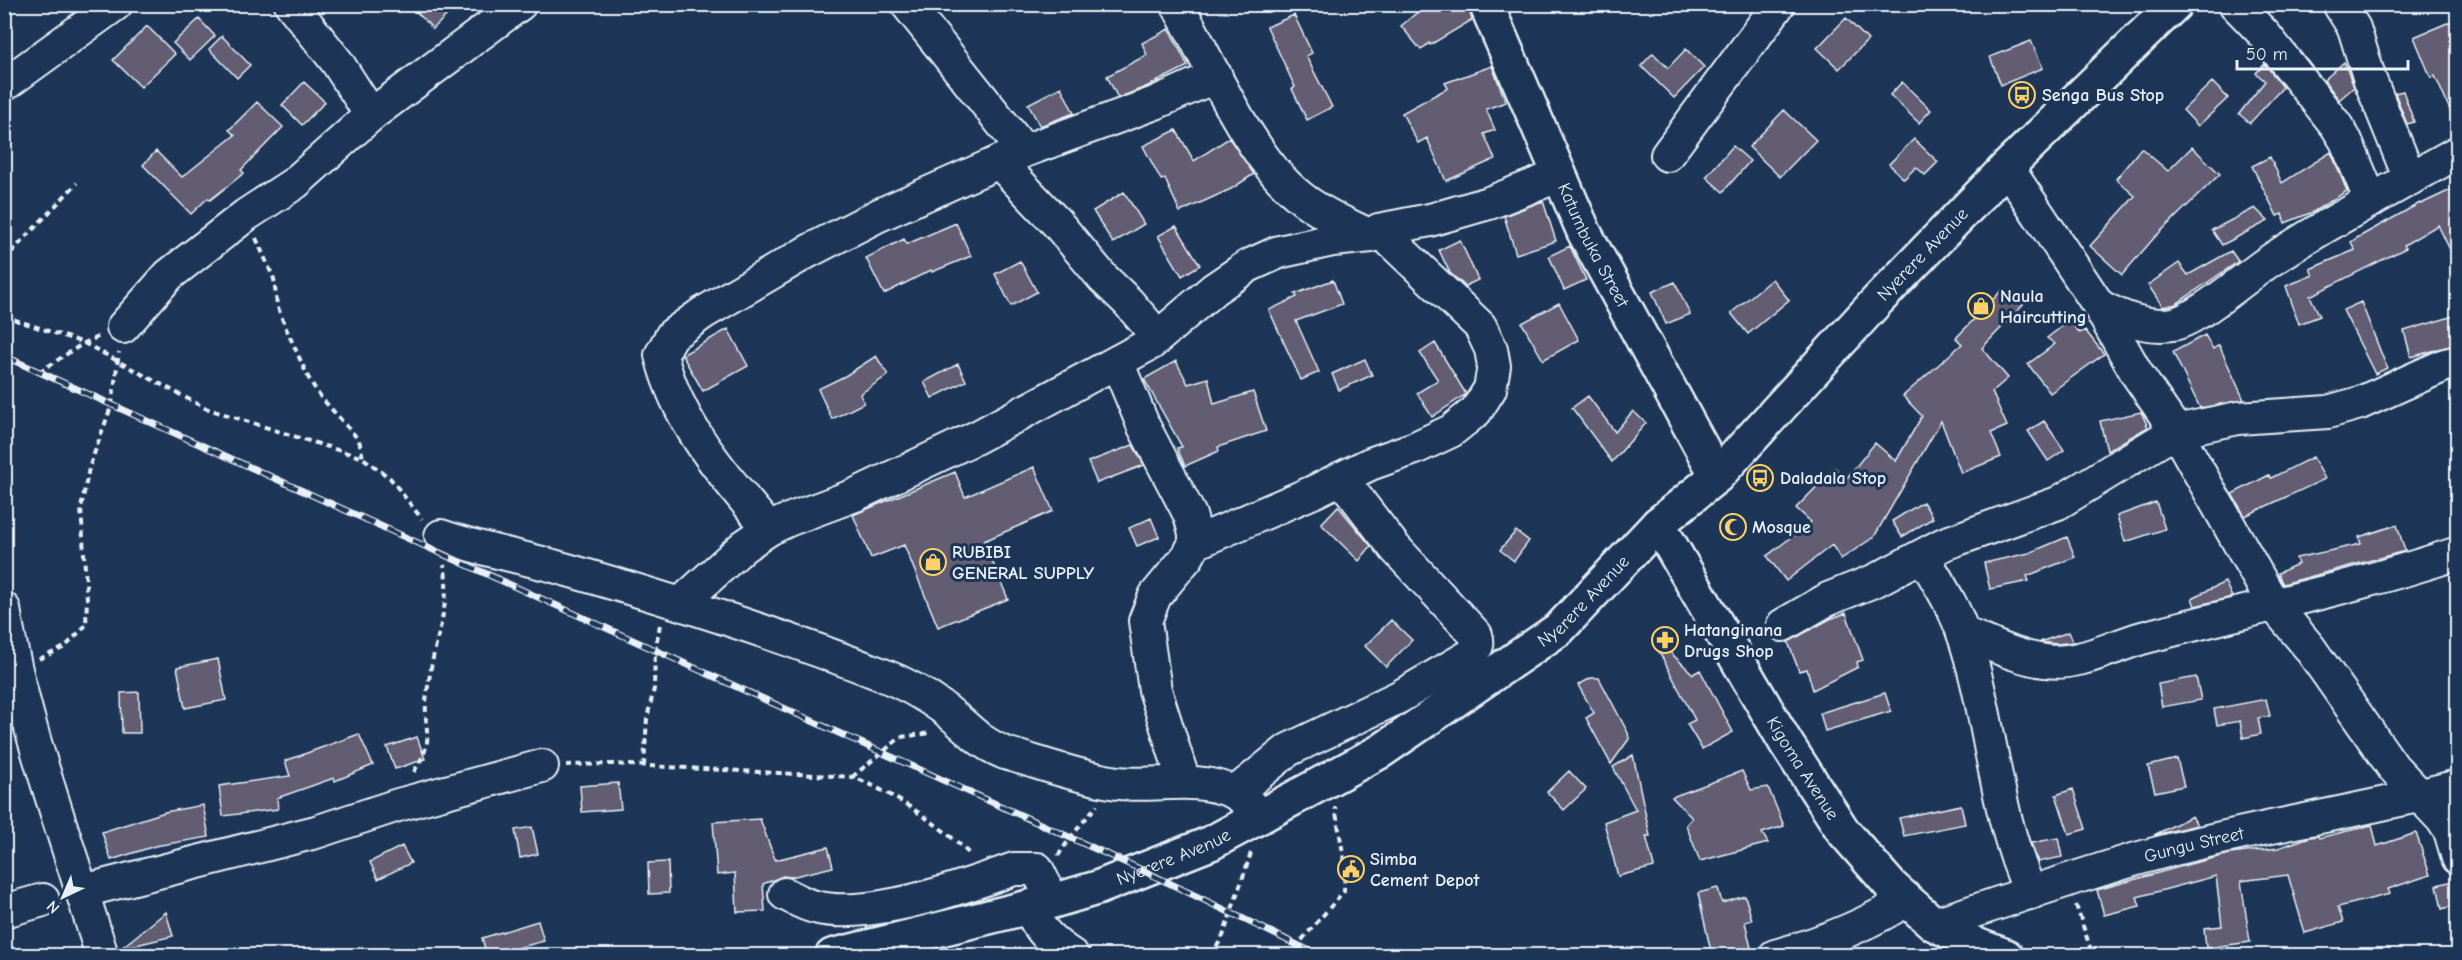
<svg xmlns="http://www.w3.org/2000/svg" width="2462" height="960" font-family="'Comic Neue',sans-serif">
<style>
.building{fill:#625d72;stroke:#e8f1f8;stroke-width:1.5}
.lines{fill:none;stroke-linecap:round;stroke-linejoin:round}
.minor-casing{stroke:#e8f1f8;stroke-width:36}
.major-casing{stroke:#e8f1f8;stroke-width:38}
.path{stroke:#e8f1f8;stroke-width:4;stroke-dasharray:6 4.5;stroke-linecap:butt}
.minor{stroke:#1d3557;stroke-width:32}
.major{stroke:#1d3557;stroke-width:33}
.rail-casing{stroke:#e8f1f8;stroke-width:7}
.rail{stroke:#1d3557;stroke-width:4.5;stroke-dasharray:14;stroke-linecap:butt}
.labels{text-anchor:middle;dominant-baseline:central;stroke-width:6;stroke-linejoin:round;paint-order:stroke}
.poi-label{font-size:18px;font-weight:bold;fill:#e8f1f8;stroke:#1d3557;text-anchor:start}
.street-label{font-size:18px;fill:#e8f1f8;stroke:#1d3557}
</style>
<rect width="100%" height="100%" fill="#1d3557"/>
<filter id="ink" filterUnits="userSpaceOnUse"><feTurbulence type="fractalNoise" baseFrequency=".0167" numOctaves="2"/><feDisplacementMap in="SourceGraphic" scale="12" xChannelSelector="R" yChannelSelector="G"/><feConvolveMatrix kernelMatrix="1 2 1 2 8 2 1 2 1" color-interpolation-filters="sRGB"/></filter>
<g filter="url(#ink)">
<path class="building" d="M409,4h49l-25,25z
M1427,4h41l4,16 -42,25 -1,-2 -8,7 -20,-24z
M1294,15l18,38 -6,3 26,51 -25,13 -15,-31 3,-2 -28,-60z
M1846,18l22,22 -29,29 -22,-21z
M199,19l16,17 -25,24 -17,-17z
M2457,19v107l-22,-50 -4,2 -17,-41z
M147,26l28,28 -34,33 -28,-27z
M1169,29l19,37 -40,20 -30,12 -11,-22 40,-21 -5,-12z
M222,36l28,29 -13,13 -28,-29z
M2031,41l12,27 -42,17 -11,-28z
M1686,49l18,18 -30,31 -33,-32 12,-13 15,15z
M2344,62l10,25 -15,13 -15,-20z
M2265,64l18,23 -33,36 -11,-9 26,-33 -9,-8z
M1492,66l14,36 -20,7 9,21 -11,4 11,25 -49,22 -19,-43 -9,5 -16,-30 46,-25 -3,-5z
M304,82l21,20 -23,23 -20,-20z
M1902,82l29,28 -12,13 -29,-28z
M2212,82l16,16 -30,28 -15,-16z
M1061,87l13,26 -34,13 -12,-22z
M2403,91l11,31 -7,2 -12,-31z
M257,102l26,25 -42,43 3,3 -34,27 -2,-2 -17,16 -48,-49 13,-14 26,26 53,-42 -6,-5z
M1784,110l32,30 -36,37 -31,-30z
M1176,130l18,31 35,-23 25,36 -23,15 -51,23 -15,-33 -4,1 -18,-34z
M1914,139l24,23 -13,13 -9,-8 -12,12 -15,-15z
M1733,146l17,15 -27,31 -17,-15z
M2192,147l28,27 -66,64 -32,37 -32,-29 45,-50 -19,-17 25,-31 27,23z
M2331,152l16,39 -34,21 -28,11 -3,-9 -5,2 -25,-50 18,-9 12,26z
M2457,187v77l-19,-39 -34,20 2,3 -96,48 10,20 -21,8 -13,-38 27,-11 -3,-6 45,-19 -4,-8 6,-4 63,-35 1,1z
M1124,192l20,32 -31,19 -20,-32z
M1543,201l13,40 -40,13 -12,-38z
M2255,208l13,13 -46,24 -10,-15z
M956,223l15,33 -39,16 -1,-2 -47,24 -18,-36 38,-19 3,5z
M1176,226l24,39 -18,11 -24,-40z
M1460,240l18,40 -13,6 -15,-13 -11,-23z
M1570,246l16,34 -22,10 -15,-34z
M2231,251l7,10 -2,2 -60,41 -13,3 -15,-22 31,-22 9,12z
M1020,261l17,31 -26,14 -16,-32z
M1772,279l17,21 -41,34 -17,-21z
M1333,280l9,24 -46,17 23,51 -18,8 -32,-70 28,-13 -2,-3z
M1675,282l15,32 -24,10 -14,-32z
M2003,289l21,15 -42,44 26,30 -16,14 15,34 -16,7 10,24 -40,16 -20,-52 -67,116 -33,22 -9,-14 -46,36 -19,-25 44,-34 -15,-14 39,-40 11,11 29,-36 21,18 26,-45 -19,-20 59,-52 -6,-6z
M2361,302l26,66 -12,6 -32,-64z
M1559,303l20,37 -36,20 -21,-37z
M2457,315v29l-46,13 -7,-26z
M2069,321l11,12 5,-3 19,24 -54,39 -22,-29 27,-20 -8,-6z
M728,329l20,37 -45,25 -21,-36z
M2205,335l8,14 6,-4 25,55 -44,8 -27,-56z
M1435,343l31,51 -34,23 -15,-24 21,-13 -18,-27z
M876,356l12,19 -28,19 4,9 -32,16 -14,-30 27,-13z
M1365,359l7,16 -33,15 -7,-16z
M1176,361l12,23 20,-6 6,26 39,-12 13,39 -48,16 1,4 -34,15 -8,-18 5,-1 -38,-68z
M958,364l8,17 -34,17 -8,-16z
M1588,396l27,36 18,-21 13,12 -34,39 -40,-54z
M2141,412l7,15 -41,24 -7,-30z
M2044,421l20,29 -16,11 -20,-30z
M1133,445l11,20 -47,18 -9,-21z
M2313,457l12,22 -80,37 -13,-22 37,-19 2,3z
M1034,467l19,44 -69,30 24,58 -70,28 -34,-82 -33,13 -18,-43 102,-43 10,25z
M1923,502l10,16 -31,19 -10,-16z
M2156,502l9,27 -40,13 -8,-26z
M1338,506l33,40 -12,15 -38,-37z
M1151,518l8,19 -22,9 -8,-18z
M2397,525l8,26 -122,33 -2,-3 -3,-8 20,-9 -2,-6 65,-14 -2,-7z
M1516,531l13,10 -15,20 -14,-11z
M2067,537l8,20 -48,19 2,5 -39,8 -6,-26 45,-10z
M2225,582l7,15 -37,9 -3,-8z
M1846,613l17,47 -6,2 1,5 -45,23 -6,-21 -8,2 -11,-29 42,-23z
M1391,620l21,20 -26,27 -21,-21z
M2069,632l4,10 -16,2 -17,-2z
M1655,638l38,36 7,-4 33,62 -31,17 -15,-25 8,-4 -42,-80z
M218,659l8,41 -41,8 -8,-41z
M2196,677l5,23 -39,7 -4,-23z
M1591,678h8l29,55 1,6 -18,25 -25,-46 8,-5 -16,-28z
M139,692l1,41h-18l-1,-40z
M1885,693l6,18 -66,20 -5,-18z
M2266,699l4,17 -12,2 3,16 -18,4 -3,-17 -23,4 -3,-16z
M359,734l14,31 -38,16 -1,-3 -57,20 1,11 -55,7 -4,-30 71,-10 -5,-15z
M417,737l8,22 -30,10 -8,-22z
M1633,755l17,81h-4l8,31 -36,9 -14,-54 32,-12 -23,-43z
M2177,759l7,27 -29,6 -7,-26z
M1569,771l17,18 -22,21 -17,-18z
M1742,771l9,19 17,-3 16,39 -22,7 6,10 -68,18 -14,-36 6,-7 -20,-21z
M618,783l3,26 -39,3 -2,-26z
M2073,789l13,40 -17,5 -13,-39z
M203,805l6,32 -54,9 -44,14 -9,-28 63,-20z
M1961,805l4,19 -61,12 -5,-18z
M2192,816l5,9 -43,10z
M760,819l15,41 53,-13 5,20 -42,10 -8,-1 -20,8 2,27 -28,1 -2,-39 -18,2 -4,-53z
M2372,825l5,21 39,-13 14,42 -42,14 2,5 -52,13 5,15 -38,11 -17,-58 -47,6 9,61 -44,6 -2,-20 18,-2 -6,-50 -79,21 3,9 -36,9 -7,-25 93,-26 40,-10 48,-6 32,-11 8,-1 1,2z
M532,827l6,27 -18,4 -5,-28z
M2058,838l4,19 -24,5 -7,-19z
M402,846l9,17 -33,16 -8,-17z
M668,862l1,31 -20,1 -1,-31z
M2457,880v25l-15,4 -5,-24z
M1718,888l4,15 23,-7 7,24 -7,2 6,26 -39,8 -14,-63z
M166,912l7,24 -53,13z
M538,921l6,20 -57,15 -5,-18z"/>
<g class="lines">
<defs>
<g id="minor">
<path d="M291,4l46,58 34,53"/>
<path d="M907,4l117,147"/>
<path d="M1177,4c33,58 71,151 122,192 19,16 49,29 72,40"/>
<path d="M2235,4l29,30 72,91 10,16 25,60"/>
<path d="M2339,4l15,24 16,52 40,99"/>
<path d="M4,85l112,-81"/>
<path d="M1667,155l112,-151"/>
<path d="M999,162l58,61 46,55 25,24 30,35"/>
<path d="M2007,167l92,139 38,68 39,57 98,174 35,42 84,120 49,52 8,12 8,27"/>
<path d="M2099,306c23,12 47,22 74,18 22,-3 73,-47 95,-62 61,-40 126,-74 190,-110"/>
<path d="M123,327l46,-52 77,-60 49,-32 76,-68 149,-111"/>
<path d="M1117,362l27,65 46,88 5,18v10l-7,13 -33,40 -10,25 10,69 29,92"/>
<path d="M769,529c-44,-53 -91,-104 -108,-174l11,-20 31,-22 104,-61 72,-37 145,-64 131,-48 61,-27"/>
<path d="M441,536c40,14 83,21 123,33 108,31 215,65 319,106 21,8 42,20 60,33 23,17 34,34 62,45 35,10 70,23 106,29 41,7 83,-8 122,10 10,5 20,16 28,24"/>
<path d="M1195,543l118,-51 57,-28 45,-16 36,-17 25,-20 14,-22 4,-23 -3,-17 -11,-23 -101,-96"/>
<path d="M1923,556c14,25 31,50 40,77 29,85 30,178 68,260"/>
<path d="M681,603l63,-57 25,-17 19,-9 67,-25 122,-58 173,-93 64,-55 34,-23 31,-14 54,-12 38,-4 8,-6 51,-10 59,-17 71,-28"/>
<path d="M4,609c19,118 64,232 98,347"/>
<path d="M1783,625l45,-26 48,-19 68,-36 114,-41 118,-72 62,-13 90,-6 32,-9 85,-38 13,-3"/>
<path d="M1963,633c26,10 54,25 82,28 32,5 66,-14 97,-23 105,-28 212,-50 316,-85"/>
<path d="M1235,793l53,-43 111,-53 72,-42c6,-7 8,-11 5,-20l-81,-87 -54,-70"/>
<path d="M83,891l233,-59 82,-27 144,-39"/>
<path d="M785,894c10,5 20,11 30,13 52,14 149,-20 199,-38h23l16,32"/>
<path d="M1029,908c10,22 23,35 44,48"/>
<path d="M4,911l39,-11"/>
<path id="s1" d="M1934,924c71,-22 141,-48 213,-68 102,-28 208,-43 311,-70"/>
<path d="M1775,956c46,-13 91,-30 131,-56"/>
</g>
<g id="major">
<path id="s2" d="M1486,4l98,228 133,244"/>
<path id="s3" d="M1658,524l128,219 57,88 49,56 42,37 45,22 27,10"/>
<path id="s4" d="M832,956l221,-55 44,-13 114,-45 170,-92 178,-122 99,-105 59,-48 161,-176 129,-133 168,-163"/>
</g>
</defs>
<use href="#minor" class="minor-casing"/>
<use href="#major" class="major-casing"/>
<path class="path" d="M256,238l18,41 3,26 8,21 23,51 11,18 40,45 4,18
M4,260l73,-77
M4,316l80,27 121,65 158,50 27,20 32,41
M39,372l45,-29 16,-7
M39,659l26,-12 21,-22 1,-26 -6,-91 8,-40 23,-64 7,-52
M566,765l46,-1 240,13c32,10 97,53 119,79
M644,766l3,-48 7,-29 1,-39 5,-25
M414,772c5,-10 12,-19 13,-30 1,-9 -1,-18 -1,-27 -1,-14 2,-28 4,-41 5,-35 22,-73 14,-109
M852,777l49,-40 30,-4
M1058,856l12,-18 27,-33
M2076,905l17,51
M1211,956l12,-20 28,-83
M1288,956l56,-65 1,-26 -10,-58"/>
<use href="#minor" class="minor"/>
<use href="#major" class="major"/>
<defs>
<path id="rail" d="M4,356l1138,514 178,86"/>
</defs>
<use href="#rail" class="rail-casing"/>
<use href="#rail" class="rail"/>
</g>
</g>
<defs>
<symbol id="bus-ring" viewBox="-11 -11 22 22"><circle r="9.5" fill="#1d3557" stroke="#ffd166" stroke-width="1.5"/><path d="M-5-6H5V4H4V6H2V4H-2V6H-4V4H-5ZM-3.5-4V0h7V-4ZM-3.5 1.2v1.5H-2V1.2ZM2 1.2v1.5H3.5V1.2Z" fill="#ffd166"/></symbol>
<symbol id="shop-ring" viewBox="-11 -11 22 22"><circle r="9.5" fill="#1d3557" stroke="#ffd166" stroke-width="1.5"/><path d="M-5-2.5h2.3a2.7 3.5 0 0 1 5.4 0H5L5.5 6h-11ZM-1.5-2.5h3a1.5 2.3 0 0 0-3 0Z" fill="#ffd166"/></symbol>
<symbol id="mosque-ring" viewBox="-11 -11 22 22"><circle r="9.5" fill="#1d3557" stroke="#ffd166" stroke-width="1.5"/><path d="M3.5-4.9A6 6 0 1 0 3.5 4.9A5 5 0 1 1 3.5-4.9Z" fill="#ffd166"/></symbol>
<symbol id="pharmacy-ring" viewBox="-11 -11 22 22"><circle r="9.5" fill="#1d3557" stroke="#ffd166" stroke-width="1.5"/><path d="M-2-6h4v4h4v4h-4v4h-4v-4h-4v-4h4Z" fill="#ffd166"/></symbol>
<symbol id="civic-ring" viewBox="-11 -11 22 22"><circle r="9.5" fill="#1d3557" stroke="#ffd166" stroke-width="1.5"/><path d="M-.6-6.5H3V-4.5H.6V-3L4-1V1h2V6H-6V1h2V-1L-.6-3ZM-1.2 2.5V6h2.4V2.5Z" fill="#ffd166"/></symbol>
</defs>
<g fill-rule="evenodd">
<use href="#bus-ring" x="2007" y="80" width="30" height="30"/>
<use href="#shop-ring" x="1966" y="291" width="30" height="30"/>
<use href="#bus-ring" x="1745" y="463" width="30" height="30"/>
<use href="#mosque-ring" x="1718" y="512" width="30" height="30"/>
<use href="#shop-ring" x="918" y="547" width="30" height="30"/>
<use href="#pharmacy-ring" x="1650" y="625" width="30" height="30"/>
<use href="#civic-ring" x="1336" y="854" width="30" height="30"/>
</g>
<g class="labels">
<g class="poi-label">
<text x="2042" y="95">Senga Bus Stop</text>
<text x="2000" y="296">Naula<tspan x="2000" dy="21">Haircutting</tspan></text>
<text x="1780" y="478">Daladala Stop</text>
<text x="1752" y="527">Mosque</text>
<text x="952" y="552">RUBIBI<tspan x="952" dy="21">GENERAL SUPPLY</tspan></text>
<text x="1684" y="630">Hatanginana<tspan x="1684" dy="21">Drugs Shop</tspan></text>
<text x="1370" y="859">Simba<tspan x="1370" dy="21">Cement Depot</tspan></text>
</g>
<g class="street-label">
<text stroke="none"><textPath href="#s2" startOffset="264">Katumbuka Street</textPath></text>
<text stroke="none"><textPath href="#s4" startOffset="1328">Nyerere Avenue</textPath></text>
<text stroke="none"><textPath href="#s4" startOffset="842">Nyerere Avenue</textPath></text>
<text stroke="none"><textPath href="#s3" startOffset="284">Kigoma Avenue</textPath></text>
<text stroke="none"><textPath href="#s1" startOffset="272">Gungu Street</textPath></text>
<text stroke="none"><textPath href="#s4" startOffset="356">Nyerere Avenue</textPath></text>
</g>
</g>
<rect width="2462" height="960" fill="none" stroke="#1d3557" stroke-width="24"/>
<rect x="12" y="12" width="2438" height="936" fill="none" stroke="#e8f1f8" stroke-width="2" filter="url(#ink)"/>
<g transform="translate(63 897) rotate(224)" stroke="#1d3557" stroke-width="4.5" paint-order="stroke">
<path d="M0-4.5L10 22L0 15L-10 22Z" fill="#e8f1f8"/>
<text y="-9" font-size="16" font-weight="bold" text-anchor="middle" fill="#e8f1f8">N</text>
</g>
<path d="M2237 60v9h171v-9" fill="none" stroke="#e8f1f8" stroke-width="3"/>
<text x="2246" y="60" font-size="18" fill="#e8f1f8" stroke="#1d3557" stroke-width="4.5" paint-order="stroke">50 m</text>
</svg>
